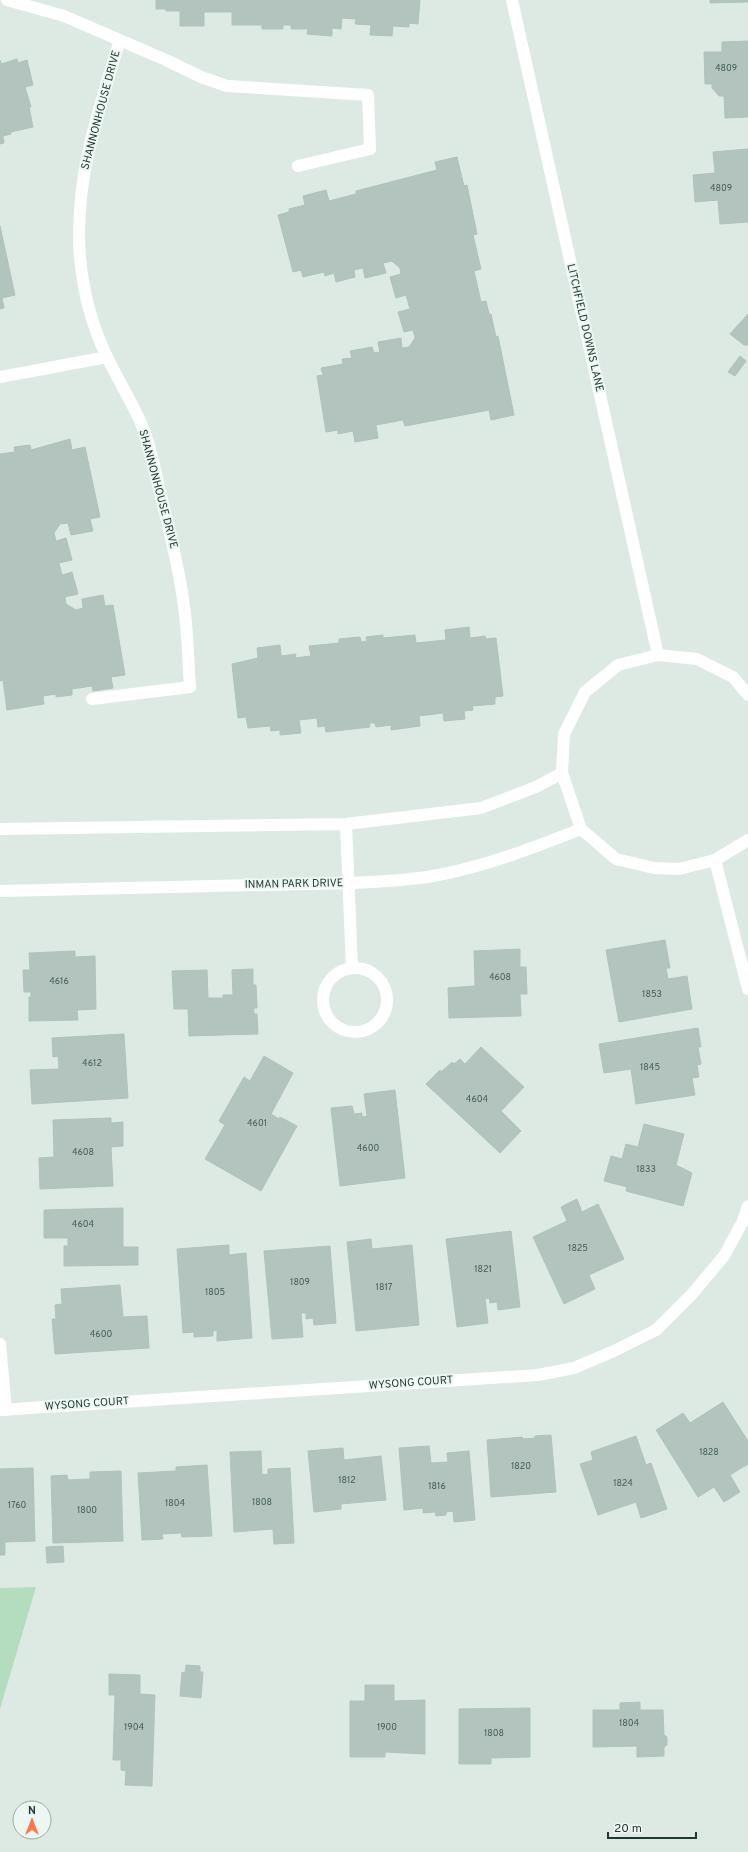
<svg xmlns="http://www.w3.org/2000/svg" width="748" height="1852" font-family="Overpass,sans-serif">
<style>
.green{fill:#b4ddbf}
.building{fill:#b2c4bd;stroke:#afc3bb}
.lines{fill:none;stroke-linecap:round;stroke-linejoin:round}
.minor{stroke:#fff;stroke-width:12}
.labels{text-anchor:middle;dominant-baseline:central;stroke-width:4;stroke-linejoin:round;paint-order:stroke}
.number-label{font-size:9px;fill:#435c55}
.street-label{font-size:11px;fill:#1e3932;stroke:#edf6f2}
</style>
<rect width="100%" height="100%" fill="#ddeae4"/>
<path class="green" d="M36,1587l-36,122v-121z"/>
<path class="building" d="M156,0h264l-2,24 -9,-1v4l-16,-1 -1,10 -22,-1 1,-10 -16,-1 1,-5 -14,-1 -1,11 -9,-1v8l-25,-2 1,-5h-17v-4h-8v4h-21v-4h-30v-13h-28v14h-24v-15h-14v-2h-10z
M710,0h38v2l-38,1z
M748,41v76l-23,1 -1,-22h-5l-7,-8v-4h-7l-1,-32h18v-10z
M17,59l1,4 9,-3 6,25 -8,2 6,20h-2l4,20 -22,5v2l-8,2 1,7 -4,1v-84l1,4z
M748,149v73l-28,2 -2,-24 -23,2 -2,-27 22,-2 -2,-21z
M457,157l7,29 3,-1 10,49 -4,1 8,34 -7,2 7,31 5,-1 3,13h2l5,23 2,-1 16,79 -23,5 -2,-10 -84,16 -2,-6 -27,5 2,13 -23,4 -2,-11 -15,3v-4l-12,2 -9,-56 6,-1 -2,-7 22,-4 -1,-5 10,-1 -2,-7 22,-4 2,6 6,-1 -2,-10 23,-4 1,10 7,-1 6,-9 -2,-8 -9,2 -6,-20 12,-3 -4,-14 -10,3 -6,-21 11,-3 -1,-6 -8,-7 -9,2 3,10 -21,5 -2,-10 -9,2 1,7 -19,5 -2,-9 -9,3 -1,-4 -21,5 -2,-7 -8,2 -15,-57 11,-3v-3l16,-4 -2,-9 23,-6 3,11 27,-7v-3l81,-21 -2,-8z
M0,226l15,69 -13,3 2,10 -4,1z
M748,314v31h-4l-14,-11z
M740,356l6,5 -11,15 -7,-4z
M70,439l2,11 13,-3 15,70 -10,2 3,12 -22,4 -3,-12 -8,1 -6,9 2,8 10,-3 6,22 -13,3 3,12 10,-3 6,22 -13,3 1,7 10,6 7,-2 -1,-9 21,-4 2,11 8,-1 12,70 -14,2 2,11 -20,3 -1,-5 -20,3v6l-16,2v-3l-13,2 1,8 -37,6 -4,-30 -3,1v-227l15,-2 -1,-5 16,-2 1,5z
M469,627l1,11 15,-2 1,3 10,-1 7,58 -8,1v7l-23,2 1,4 -9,1 1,8 -21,2 -1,-8 -24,3 1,10 -29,4v-5l-15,2 -1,-4h-6l1,4 -44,5 -1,-6 -7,1 -1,-9 -18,2 2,13 -21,2v-5l-9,1 -1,-5 -22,2 -2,-11 -8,1 -6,-54 26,-6 -1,-10 23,-3 1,11 15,-2 -1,4 16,-2 -2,-10 30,-3v-4l21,-2 1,5 6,-1 -1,-4 17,-2v3l32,-3 1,8 30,-3 -1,-10z
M665,940l5,28h-4l2,11 19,-3 5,33 -73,13 -13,-72z
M520,949v18h6l1,27h-7l1,22 -72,2 -1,-30 27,-2 -1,-35z
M75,951v6l20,-1 1,53 -19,1 1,10 -49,1v-24h2v-5h-7l-1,-22h7l-1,-17z
M253,969v16h3l1,23h-3v6h3l1,20 -69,2 -1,-27h-14l-2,-38 35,-1 1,28h15v-3h10l-1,-25z
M698,1028l3,19h-3l3,17 -4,1 2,12 -7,1 3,17 -59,9 -5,-35 -27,4 -5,-29z
M124,1034l4,64 -96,6 -2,-34 29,-1 -1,-13 -5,1 -1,-19z
M481,1047l43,40 -23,24 20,20 -21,22 -74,-69 14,-14 1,2 11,-10 2,2 6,-5 5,5z
M264,1056l29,17 -22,41 8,5 1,-2 17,9 -36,65 -56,-32 20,-34 -6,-4 25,-44 6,4z
M395,1090l10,88 -65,8 -9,-78 21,-2 2,8 8,-1v4l5,-1 -3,-22z
M111,1118v5l12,-1v24l-12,1 2,39 -73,3 -1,-31 15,-1 -1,-37z
M644,1124l40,10 -8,31 16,8 -9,33 -57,-15 1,-4 -23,-6 7,-25 11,3 4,-15 12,3z
M577,1199l5,13 16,-8 26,55 -35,16 6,14 -31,15 -31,-67 34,-16 -6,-14z
M123,1208v39h15v18l-74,1v-20h4v-8h-24v-28z
M511,1231l9,76 -22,3 -1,-8 -7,1 -1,-5 -4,1 3,24 -31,4 -11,-88z
M371,1239l1,10 40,-4 7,80 -63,6 -9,-89z
M229,1245v10l17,-2 6,85 -35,3v-11l-4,1v5l-19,1v-5l-11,1 -6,-84z
M330,1246l6,77 -22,2 -1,-7 -7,1v-6h-5l2,24 -31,2 -8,-88z
M120,1285l3,32 24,-1 2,32 -94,6 -3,-35h4l-1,-14 7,-1 -1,-15z
M723,1402l25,39v23l-18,11 10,17 -16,10 -10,-15 -16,10 -42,-67 27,-17 7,10z
M551,1435l5,57 -65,5 -4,-57 35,-3 1,2 12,-1v-2z
M636,1436l10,29 5,-2 16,46 -26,9 -5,-16 -38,13 -18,-51 13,-4 -2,-8z
M429,1446l2,17 17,-1 -1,-9 22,-2 6,69 -21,2 -1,-11 -7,1v3l-10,1 -1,-4 -12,1v-5l-19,2 -5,-62z
M343,1448l1,12 37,-4 5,44 -45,4v5l-27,3 -6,-61z
M261,1451l1,24 6,-1v-5l22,-1 4,75 -20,1 -1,-15 -39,3 -4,-80z
M207,1465l5,71 -30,1 -1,-4 -19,1 1,5 -21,1 -4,-67 38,-2v-4z
M33,1468l2,73 -30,1v13h-5v-86z
M121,1471l2,70 -70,2 -2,-67 16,-1 1,5 22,-1v-7z
M63,1546l1,16 -17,1 -1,-16z
M186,1665l14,1v6h3l-2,26 -21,-2 2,-24 3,1z
M109,1674l31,1v19l15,1 -3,91 -27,-1 1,-14 -5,-1v-10h-8l2,-65h-6z
M365,1685h29v16l31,-1v54l-40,-2v5h-35v-56h15z
M640,1702v8h23l1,25 3,2v8l-3,2v9l-27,1v-11l-44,1v-37h27v-7z
M530,1708v49l-39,1v6h-32v-55z"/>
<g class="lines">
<path class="minor" d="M7,0l57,16 102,44 35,17 26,9 141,9 2,54 -72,17
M512,0l146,655
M0,377l107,-20
M748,695l-15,-18 -36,-18 -39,-4 -40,10 -33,27 -21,42 -2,39 19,56 35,30 38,9 25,1 36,-9 33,-20
M92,699l98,-12c-2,-26 -2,-54 -6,-80 -4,-35 -13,-69 -21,-103 -6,-23 -10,-48 -18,-71 -10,-27 -26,-51 -38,-76 -15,-31 -24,-66 -27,-100 -6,-76 18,-146 40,-217
M346,824l6,144
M0,829l346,-5 135,-16 55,-21 26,-14
M715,860l33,129
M0,891l348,-8c28,-1 57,-2 85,-7 51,-9 100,-28 148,-47
M323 1000a32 32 0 1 1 64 0a32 32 0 1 1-64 0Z
M0,1344l6,66
M0,1410l538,-35 36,-7 40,-17 42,-21 36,-36 32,-38 19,-35 5,-15"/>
</g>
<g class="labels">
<g class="number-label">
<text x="726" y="68">4809</text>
<text x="721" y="188">4809</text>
<text x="500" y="977">4608</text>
<text x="59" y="981">4616</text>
<text x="652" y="994">1853</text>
<text x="92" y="1063">4612</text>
<text x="650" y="1067">1845</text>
<text x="477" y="1099">4604</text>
<text x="257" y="1123">4601</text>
<text x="368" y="1148">4600</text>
<text x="83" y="1152">4608</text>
<text x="646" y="1169">1833</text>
<text x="83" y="1224">4604</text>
<text x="578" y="1248">1825</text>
<text x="483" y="1269">1821</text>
<text x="300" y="1282">1809</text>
<text x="384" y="1287">1817</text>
<text x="215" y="1292">1805</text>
<text x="101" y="1334">4600</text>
<text x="709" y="1452">1828</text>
<text x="521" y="1466">1820</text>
<text x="347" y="1480">1812</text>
<text x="623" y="1483">1824</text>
<text x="437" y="1486">1816</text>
<text x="262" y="1502">1808</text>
<text x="175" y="1503">1804</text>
<text x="17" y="1505">1760</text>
<text x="87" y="1510">1800</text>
<text x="629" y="1723">1804</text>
<text x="134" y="1727">1904</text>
<text x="387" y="1727">1900</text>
<text x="494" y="1733">1808</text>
</g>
<g class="street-label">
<text transform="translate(101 110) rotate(-75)">SHANNONHOUSE DRIVE</text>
<text transform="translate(585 328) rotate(77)">LITCHFIELD DOWNS LANE</text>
<text transform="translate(158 489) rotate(75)">SHANNONHOUSE DRIVE</text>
<text transform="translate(294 884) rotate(-1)">INMAN PARK DRIVE</text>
<text transform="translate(411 1383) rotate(-4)">WYSONG COURT</text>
<text transform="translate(87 1404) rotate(-4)">WYSONG COURT</text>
</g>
</g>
<g transform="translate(32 1820)"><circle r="19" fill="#edf6f2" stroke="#9aaaa5"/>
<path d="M0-3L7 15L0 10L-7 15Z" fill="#f8794c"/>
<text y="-6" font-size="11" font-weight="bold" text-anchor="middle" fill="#1e3932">N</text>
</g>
<path d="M608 1832v6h88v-6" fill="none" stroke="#1e3932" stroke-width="2"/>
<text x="614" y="1832" font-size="12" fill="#1e3932" stroke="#edf6f2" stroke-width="3" paint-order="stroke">20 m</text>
</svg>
